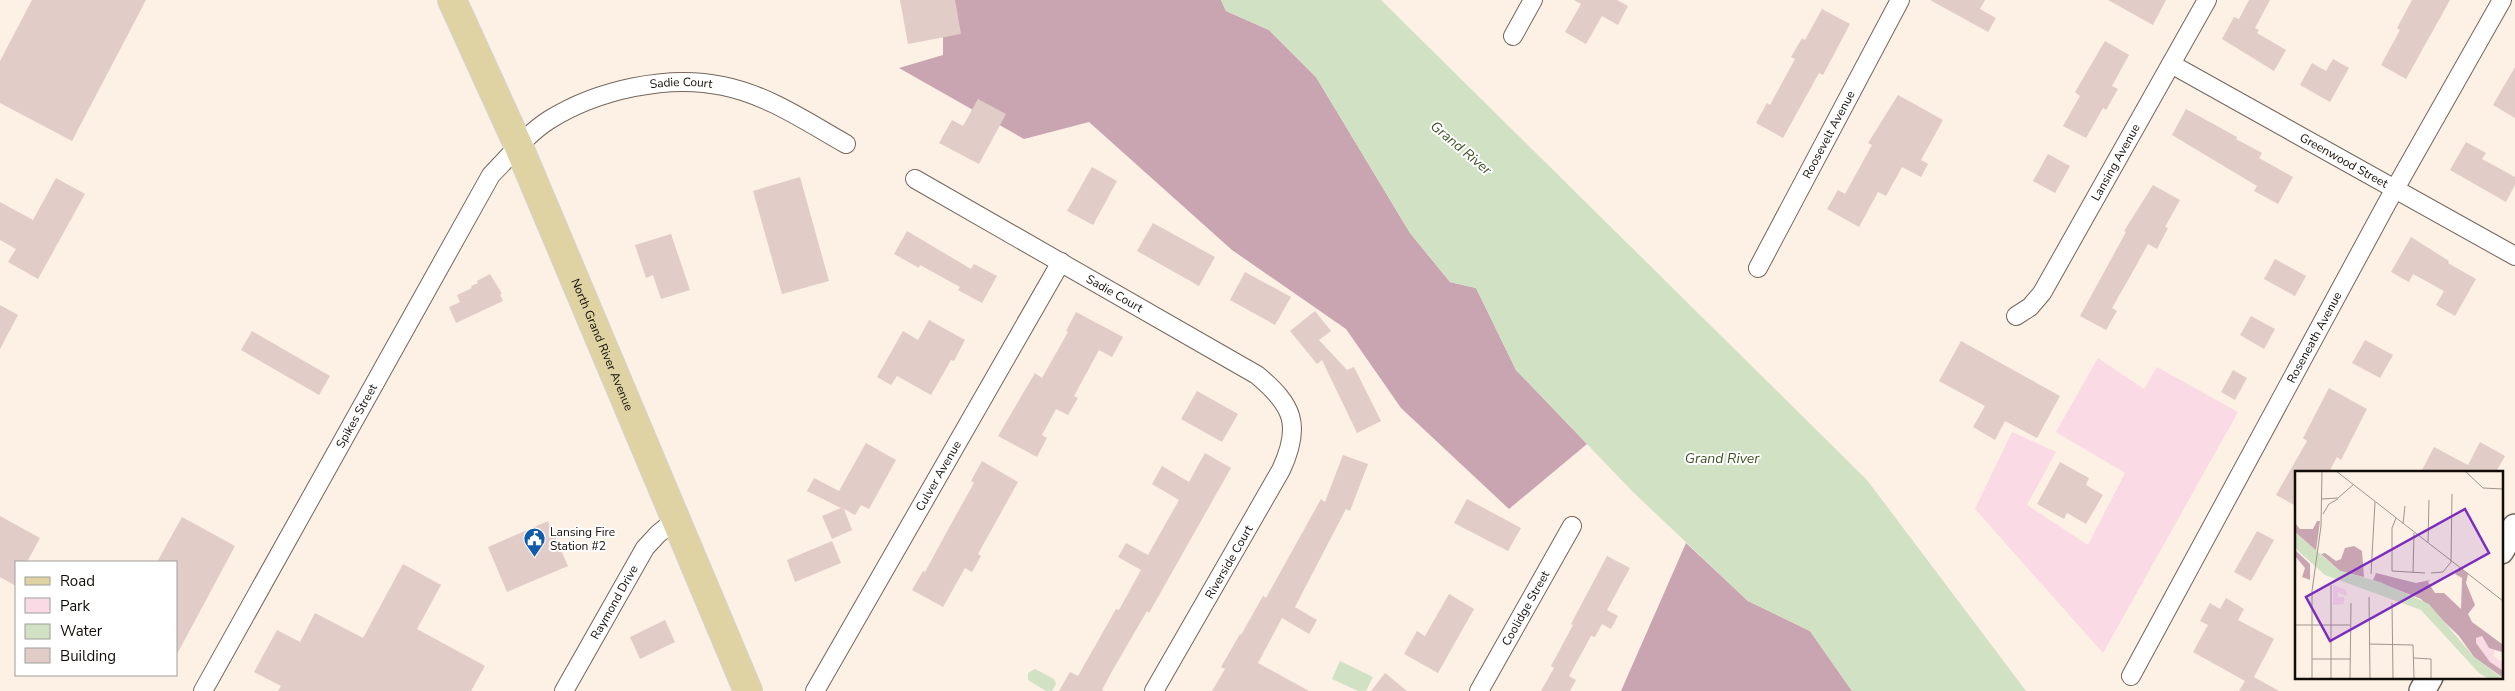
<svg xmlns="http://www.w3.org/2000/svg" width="2515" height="691" font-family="'Nunito Sans',sans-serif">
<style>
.green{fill:#fadae5}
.forest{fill:#c8a5b1}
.water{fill:#d1e1c3}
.building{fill:#e1ccc8}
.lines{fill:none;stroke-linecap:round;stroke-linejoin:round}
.street-casing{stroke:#74665b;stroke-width:20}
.secondary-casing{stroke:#74665b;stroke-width:28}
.primary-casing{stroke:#d4d3d3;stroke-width:30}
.street{stroke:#fff;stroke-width:18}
.secondary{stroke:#fff;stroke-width:25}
.primary{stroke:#dfd3a4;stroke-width:28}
.labels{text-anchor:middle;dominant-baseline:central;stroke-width:4;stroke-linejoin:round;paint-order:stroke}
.street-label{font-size:12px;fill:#120d08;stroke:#fff}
.poi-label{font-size:12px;fill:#120d08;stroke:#fff;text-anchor:start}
.water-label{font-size:14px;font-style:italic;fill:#3c5124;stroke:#fff}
.inset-road{fill:none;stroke:#9f958d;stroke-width:1}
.view{fill:#7b2cbf;fill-opacity:0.15;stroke:#7b2cbf;stroke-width:2.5}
.inset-edge{fill:none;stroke:#120d08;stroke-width:2.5}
</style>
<rect width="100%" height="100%" fill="#fdf0e5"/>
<path class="green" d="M2098,358l46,31 13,-22 81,45 -135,241 -128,-144 37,-77 44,20 -29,53 61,40 37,-72 -69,-41z"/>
<path class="forest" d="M943,0h278l5,11 43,19 47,47 94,156 40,49 26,6 40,82 71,74 -78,65 -108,-101 -55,-79 -114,-79 -143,-128 -65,17 -125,-71 44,-13z
M1686,543l62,58 62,30 42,60h-231z"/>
<path class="water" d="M1221,0h160l486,480 159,211h-174l-42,-60 -62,-30 -116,-110 -116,-121 -40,-82 -26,-6 -40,-49 -94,-156 -47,-47 -43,-19z
M1340,661l33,16 -7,14h-8l-26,-12z
M1035,669l19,10 2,5 -4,7h-6l-18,-11v-7z"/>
<path class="building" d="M32,0h114l-74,141 -72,-38v-42z
M900,0h55l6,34 -53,10z
M1574,0h43l11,6 -10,19 -16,-9 -16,28 -21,-12 16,-28z
M1930,0h55l-5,9 16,9 -8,14z
M2108,0h58l-13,25z
M2249,0h21l-15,28 4,2 -2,3 29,17 -12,21 -52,-32 12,-22 5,2z
M2412,0h38l-44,79 -25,-14 19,-35 -3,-2z
M1822,9l28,15 -27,51 -4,-2 -36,65 -27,-15 11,-20 3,2 25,-46 -4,-2 11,-19 3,2z
M2105,41l24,14 -17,31 6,3 -12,21 -3,-2 -17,30 -23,-12 17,-30 -5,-4z
M2333,59l16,9 -19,34 -30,-17 12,-22 14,8z
M2515,67v51l-22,-13z
M1898,95l45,25 -22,40 7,4 -7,13 -19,-10 -16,29 -8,-4 -19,35 -32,-18 11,-19 7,4 27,-49 -4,-2z
M978,99l28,15 -27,50 -40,-21 13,-23 11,6z
M2186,109l51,28 -1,2 26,14 -3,5 34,19 -15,27 -24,-13 3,-5 -85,-51z
M2466,142l20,11 -4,6 33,18v8l-9,17 -56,-32z
M2048,154l22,12 -15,27 -22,-12z
M1092,167l25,14 -24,44 -26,-14z
M800,177l29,104 -47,13 -29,-103z
M56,178l29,16 -47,85 -30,-17 8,-13 -16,-9v-38l33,18z
M2153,185l27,15 -15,27 3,1 -11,21 -9,-5 -16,29 -20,35 5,3 -11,19 -26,-14 46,-84 -2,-1z
M1153,223l62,34 -16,29 -62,-35z
M907,231l64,38 3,-5 23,12 -15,27 -24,-13 2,-3 -40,-22 -1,3 -25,-14z
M671,234l19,56 -29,9 -8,-24 -7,3 -11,-33z
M2411,237l38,24 -1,2 28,16 -21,37 -19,-11 8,-14 -31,-17 -4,8 -18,-10z
M2275,259l31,17 -11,20 -31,-17z
M1245,272l46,25 -16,28 -45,-25z
M490,274l12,20h-2l3,7 -47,22 -7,-16 11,-5 -3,-7 15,-7 -1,-2 7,-3 -1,-2z
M0,305l18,10 -18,34z
M1315,311l16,20 -12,9 28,30 7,-3 27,54 -24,12 -35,-73 -5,4 -27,-33z
M1076,312l47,25 -11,20 -13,-7 -25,46 4,2 -10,17 -12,-6 -14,26 5,3 -10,19 -39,-21 37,-63 7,5 26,-46 -2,-1z
M2251,316l24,13 -11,20 -24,-14z
M929,320l36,20 -11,21 -3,-1 -20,35 -34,-19 -6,9 -14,-8 26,-46 15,9z
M252,331l78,45 -11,19 -78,-45z
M2365,340l28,15 -13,23 -28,-15z
M1961,341l99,55 -23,42 -32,-17 -10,19 -22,-13 12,-21 -46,-25z
M2233,370l14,8 -12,22 -14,-8z
M2329,388l38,21 -26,51 -4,-3 -8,15h-33v34l-20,-11 31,-54 -4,-3z
M1197,391l41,23 -16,28 -41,-23z
M2480,442l25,14 -9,16h-75l13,-25 34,18z
M866,443l30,17 -27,49 -8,-4 -6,10 -11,-6 8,21 -20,9 -10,-23 19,-8 -34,-17 7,-13 25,13z
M1205,453l26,15 -82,145 -2,-2 -36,62 -9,17 3,1h-46l11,-19 8,4 38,-67 3,1 22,-40 -23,-13 8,-14 22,12 31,-55 -27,-16 10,-18 27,16z
M1343,455l25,9 -18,47 -4,-2 -51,98 22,13 -8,14 -27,-16 -24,45 51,28h-97l13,-22 -4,-2 19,-33 1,1 22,-39 3,2 55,-99 4,3z
M982,461l36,21 -40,72 3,2 -9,16 -7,-4 -22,39 -31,-17 11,-19 2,1 31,-57 18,-32 -3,-2z
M2060,462l29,16 -3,7 17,10 -17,29 -19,-11 -3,6 -27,-15z
M1467,499l54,29 -13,23 -54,-28z
M0,516l40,22 -13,24h-11v24l-16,-9z
M182,517l53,29 -59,110v-94h-19z
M548,521l20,45 -61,26 -19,-45z
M2257,531l17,9 -23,41 -17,-9z
M832,541l9,22 -46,19 -8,-22z
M1607,556l23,12 -23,42 11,6 -7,13 -9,-5 -7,13 -4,-1 -22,40 7,4 -6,11h-29l13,-23 -3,-2 22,-41 -2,-1z
M403,564l38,21 -24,44 68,37 -14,25h-193l3,-5 -27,-14 23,-42 23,12 15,-29 48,25z
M1449,594l25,15 -36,64 -34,-19 13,-23 8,5z
M2226,598l18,11 -6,11 36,19 -20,38 25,14h-40l6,-10 -52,-29 15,-27 -8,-4 10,-18 10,6z
M665,620l10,22 -35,17 -10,-22z
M1385,673l22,18h-36z"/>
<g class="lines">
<defs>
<g id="street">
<path d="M1513,36l20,-36"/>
<path id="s1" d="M2171,64l344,192"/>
<path id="s2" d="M915,179l342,196c36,30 45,50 24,95l-127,221"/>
<path id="s3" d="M1758,268l142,-268"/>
<path id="s4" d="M2016,316l14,-9 12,-14 165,-293"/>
<path id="s5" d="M2131,676l256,-473 115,-203"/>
<path id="s6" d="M203,691l288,-516c18,-18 36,-41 58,-55 48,-30 119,-46 174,-34 45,9 84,36 123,58"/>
<path id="s7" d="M564,691l81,-143 13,-14 16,-13"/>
<path id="s8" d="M815,691l246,-429"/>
<path id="s9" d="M1479,691l93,-165"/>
</g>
<path id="secondary" d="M2501,551l14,-24
M2422,691l8,-14"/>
<g id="primary">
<path id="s10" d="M452,0l67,147 229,544"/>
</g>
</defs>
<use href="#street" class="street-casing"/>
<use href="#secondary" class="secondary-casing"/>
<use href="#primary" class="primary-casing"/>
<use href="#street" class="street"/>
<use href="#secondary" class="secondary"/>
<use href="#primary" class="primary"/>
</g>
<defs>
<symbol id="civic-pin" viewBox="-11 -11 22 30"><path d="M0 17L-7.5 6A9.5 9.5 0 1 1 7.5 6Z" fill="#105cab" stroke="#fff"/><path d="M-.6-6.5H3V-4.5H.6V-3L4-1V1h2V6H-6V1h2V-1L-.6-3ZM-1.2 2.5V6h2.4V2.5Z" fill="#fff"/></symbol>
</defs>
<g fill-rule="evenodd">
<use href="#civic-pin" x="522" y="526" width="25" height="34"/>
</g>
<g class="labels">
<g class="street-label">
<text stroke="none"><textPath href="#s6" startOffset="810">Sadie Court</textPath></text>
<text stroke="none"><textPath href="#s3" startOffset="151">Roosevelt Avenue</textPath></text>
<text stroke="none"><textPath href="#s1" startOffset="198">Greenwood Street</textPath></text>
<text stroke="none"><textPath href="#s4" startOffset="185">Lansing Avenue</textPath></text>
<text stroke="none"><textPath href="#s2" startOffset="230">Sadie Court</textPath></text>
<text stroke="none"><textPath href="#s5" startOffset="385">Roseneath Avenue</textPath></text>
<text stroke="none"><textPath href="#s10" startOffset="376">North Grand River Avenue</textPath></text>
<text stroke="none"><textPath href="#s6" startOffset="315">Spikes Street</textPath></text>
<text stroke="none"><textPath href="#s8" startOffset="248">Culver Avenue</textPath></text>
<text transform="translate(1229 562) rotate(-60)">Riverside Court</text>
<text stroke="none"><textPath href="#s7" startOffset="102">Raymond Drive</textPath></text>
<text stroke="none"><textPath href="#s9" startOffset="95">Coolidge Street</textPath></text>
</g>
<g class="poi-label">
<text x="550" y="532">Lansing Fire<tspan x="550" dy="14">Station #2</tspan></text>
</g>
<g class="water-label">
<text transform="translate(1461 148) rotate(40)">Grand River</text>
<text x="1722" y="458">Grand River</text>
</g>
</g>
<g transform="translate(2295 471)">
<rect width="208" height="208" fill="#fdf0e5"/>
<path d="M38,114l13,5 1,6 -9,-4v5h6v7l-11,1zM187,165l7,12 6,2 -2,6 9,6v8l-12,-8 -14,-19v-5z" fill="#fadae5"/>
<path d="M22,50h3l-4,30 -21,-19v-9l5,6h13zM59,75l8,5 2,26 -24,-6 -19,-17 4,-1 11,8 5,-2 4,-11zM0,79l15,14v16l-8,-3 3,-9 -10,-12zM165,97l8,6 -2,9 9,22 -7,9 4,8 30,22v8l-13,-4 -7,-12 -6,2v5l14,19 12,8v7l-28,-20 -15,-21 -38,-37 -48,-19 3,-7 40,10 14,-3 -2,2 7,11h9l17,16 1,-31 -7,-4z" fill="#c8a5b1"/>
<path d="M0,61l45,39 40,11 49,22 45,53 28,21h-15l-8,-5 -58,-63 -96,-35 -30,-27z" fill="#d1e1c3"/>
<path class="inset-road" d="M41,0l167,130M170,0l18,17 20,1M27,28l16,-1 15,-13M28,43l6,-10 9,-5M101,47l-4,10v43l33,2M108,53l2,-18M133,72l1,-43M118,102l1,-40M136,102l12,-1 8,-10 1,-68M76,103l4,-72M36,114v93M74,126l1,81M97,132l1,75M0,154h55M74,173l44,1 1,33M119,187l17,1v19M17,188h38M17,207v-87l9,-65 1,-55M55,207l1,-75"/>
<path class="view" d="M170,38l24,44 -159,88 -24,-44z"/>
<rect width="208" height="208" class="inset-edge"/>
</g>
<rect x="15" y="561" width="162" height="115" fill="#ffffff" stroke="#a09e9c"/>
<rect x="25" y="577" width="25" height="8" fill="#dfd3a4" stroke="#a09e9c"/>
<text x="60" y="586" font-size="15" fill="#120d08">Road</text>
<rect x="25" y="598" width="25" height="15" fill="#fadae5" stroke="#a09e9c"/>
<text x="60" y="611" font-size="15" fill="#120d08">Park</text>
<rect x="25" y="624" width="25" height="15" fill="#d1e1c3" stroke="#a09e9c"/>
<text x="60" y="636" font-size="15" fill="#120d08">Water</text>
<rect x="25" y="648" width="25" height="15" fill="#e1ccc8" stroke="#a09e9c"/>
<text x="60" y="661" font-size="15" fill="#120d08">Building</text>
</svg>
